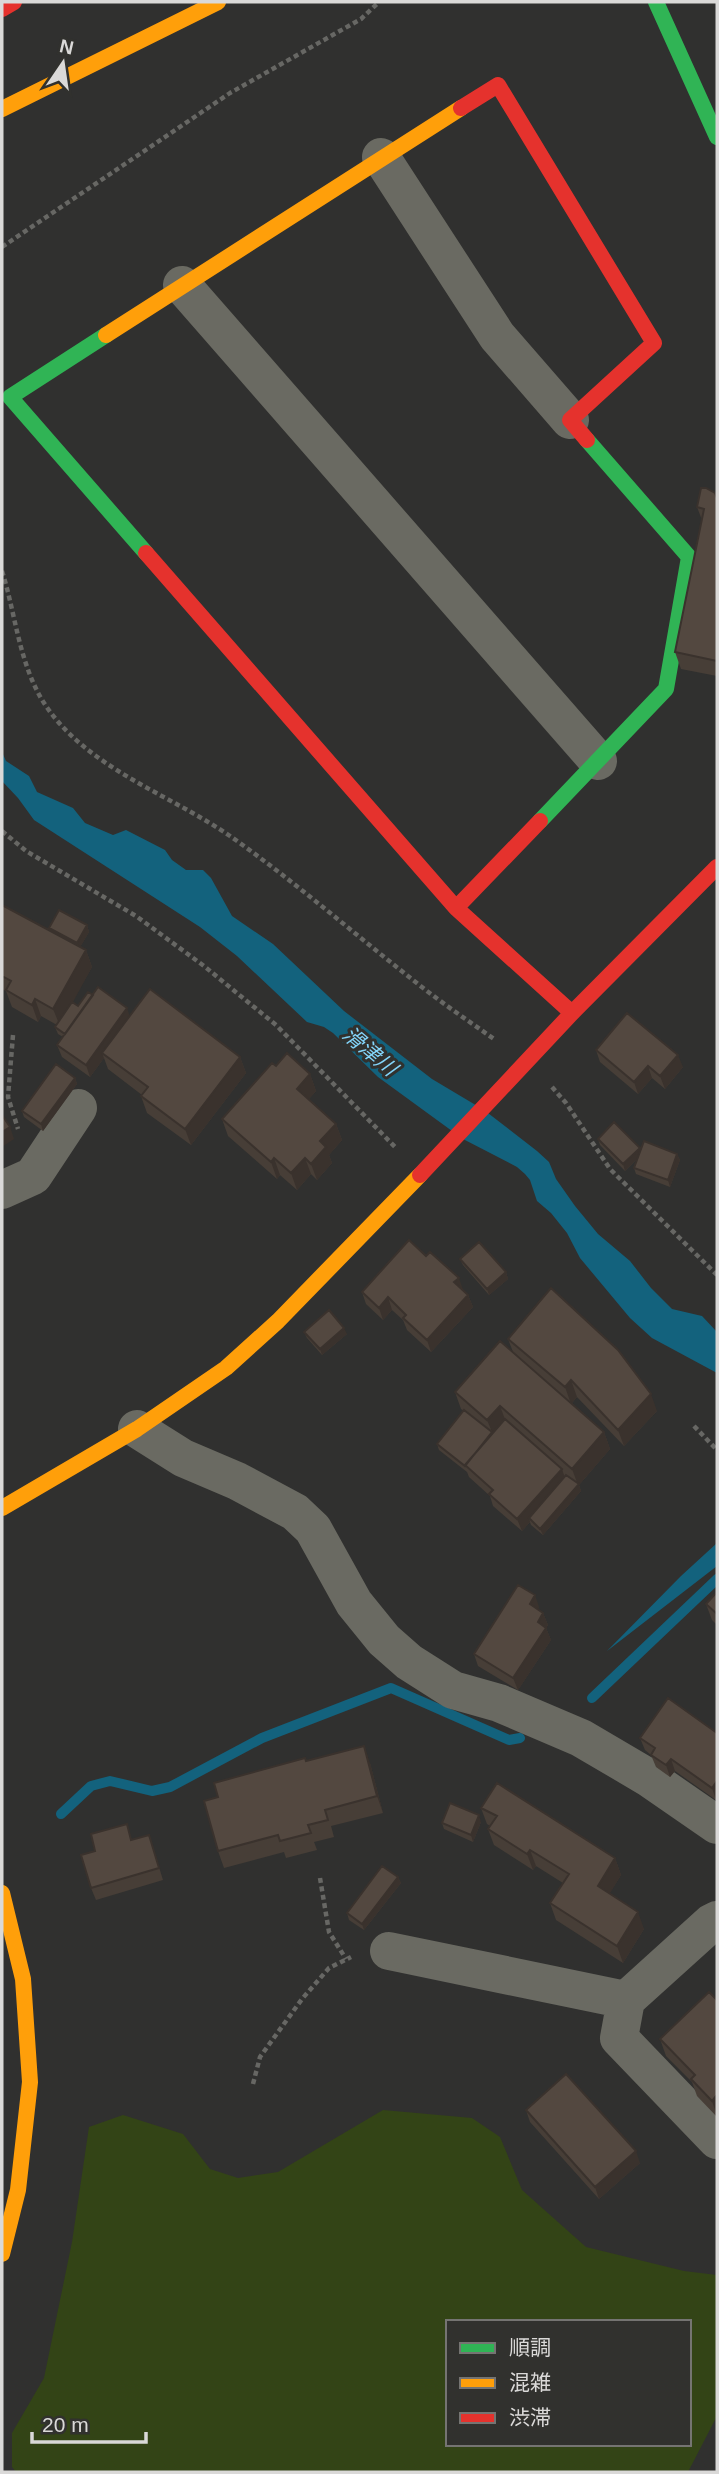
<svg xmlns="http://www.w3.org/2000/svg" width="719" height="2474" font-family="Arial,'Noto Sans JP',sans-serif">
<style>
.green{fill:#334416;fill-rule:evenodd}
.water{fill:#13627d}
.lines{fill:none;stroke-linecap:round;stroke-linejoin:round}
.stream{stroke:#13627d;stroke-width:10}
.path{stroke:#676764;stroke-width:4.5;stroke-dasharray:5 3.5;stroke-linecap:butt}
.street{stroke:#6a6a62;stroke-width:38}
.fast{stroke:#30b455;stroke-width:16}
.slow{stroke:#ff9f0a;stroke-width:16}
.jam{stroke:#e5322d;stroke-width:16}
.wall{fill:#473e37}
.shaded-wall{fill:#3a322d}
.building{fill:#534840;stroke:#3a322d;stroke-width:2}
.labels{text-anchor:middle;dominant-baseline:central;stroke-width:6;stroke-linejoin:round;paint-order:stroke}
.water-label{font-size:21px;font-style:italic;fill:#83d5fa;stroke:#31312e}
</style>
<rect width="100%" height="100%" fill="#30302f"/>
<path class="green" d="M383,2110l89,8 28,19 22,53 64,57 98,24 33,4v141l-29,56h-672l-4,-5v-34l32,-55 28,-136 17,-115 34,-12 60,19 27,35 28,9 40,-6zM448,2322h241v122h-241z"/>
<path class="water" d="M2,752l4,9 23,15 8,16 36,16 12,15 28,12 13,-5 39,20 7,10 14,10h17l8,8 21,38 41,28 71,67 88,68 52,31 53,41 12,11 7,17 19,27 23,28 32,27 21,27 21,21 30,7 15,16v41l-65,-35 -22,-20 -50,-60 -13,-25 -16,-20 -14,-12 -7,-21 -5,-6 -8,-7 -54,-28 -85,-62 -45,-44 -9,-6 -17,-5 -70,-66 -37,-29 -166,-107 -16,-22 -16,-17z
M717,1543v23l-110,85 74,-75z"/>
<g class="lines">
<path class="stream" d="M592,1698l125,-119
M61,1814l30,-28 19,-5 42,10 18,-4 92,-49 129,-50 118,52 11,-2"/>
<path class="path" d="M2,247l228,-154 131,-74 18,-17
M2,571c14,44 17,95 44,135 43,63 123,88 184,130 64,45 122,96 183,144 26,21 54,40 81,59
M2,831l24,20 110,65 68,50 72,59 120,123
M13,1035l-5,62 10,32
M552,1087l14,16 44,66 107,106
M694,1426l23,24
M320,1878l9,54 17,27
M253,2084l7,-27 42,-58 27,-31 22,-11"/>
<path class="street" d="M381,157l116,179 73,84
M182,285l416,476
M2,1190l31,-14 45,-68
M137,1429l46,29 54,23 58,31 18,17 41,74 30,37 25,22 44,28 46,13 82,35 68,40 68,47
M717,1920l-6,3 -85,77 -7,38 98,102
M389,1951l237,49"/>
<path class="fast" d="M656,2l61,135
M106,335l-96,62 136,156
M540,821l126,-132 23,-132 -102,-117"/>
<path class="slow" d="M2,109l216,-107
M106,335l355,-227
M2,1508l135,-79 89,-61 52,-47 142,-146
M2,1893l21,86 7,103 -12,108 -16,64"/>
<path class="jam" d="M2,9l12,-7
M461,108l37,-23 156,258 -84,77 17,20
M146,553l310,355
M540,821l-84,87 116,105
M420,1175l152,-162 145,-146"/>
</g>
<path class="wall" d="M717,498v178l-36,-7 -6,-17 27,-132 -5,-13z
M2,905l49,26 -2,-3 38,-3 2,7 -9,15 6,3 6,17 -20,35 6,4 52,10 110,41 6,16 -55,72 -44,-32 -6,-17 1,-1 -34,-26 -4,-11 -14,19 -28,-20 -5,-12 6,-8 -5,-3 -3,-7 2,-2 -16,-9 -3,6 -26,-15 -6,-16 -4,-2z
M596,1050l87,17 -18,22 -13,-11 -14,16 -38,-32z
M276,1066l34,8 6,17 -8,9 28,24 6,16 -13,15 3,8 -15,17 -6,-6 -14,16 -17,-15 -3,4 -49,-43 -6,-17z
M75,1078l2,6 -34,47 -19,-14 -2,-6z
M598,1139l43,11 36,4 3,6 -10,27 -34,-13 -2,-6 3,-9 -12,12 -25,-26z
M460,1259l46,13 2,7 -19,16 -26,-30z
M463,1290l5,5 5,12 -42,45 -24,-22 -4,-10 -11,-10 -9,10 -17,-16 -4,-12z
M304,1332l43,2 -25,21 -15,-17z
M508,1339l149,72 -33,35 -47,-49 -5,6 32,29 6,17 -31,36 2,6 -38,44 -12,-10 -1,-3 -8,9 -29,-25 -3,-10 -21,-19 -2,-5 -28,-22 -2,-6 27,-33 -3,-2 -6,-17 58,-40z
M717,1592v33l-5,-5 -6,-16z
M539,1607l-1,2 5,4 5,12 -2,3 5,12 -33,50 -40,-24 -4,-12z
M717,1733l-1,67 -41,-29 -5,6 -14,-10 -5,-12 -6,-5 -5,-12z
M306,1761l64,2 13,50 -52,13 3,11 -20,5 3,8 -31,8 -2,-6 -60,16 -6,-17v-54z
M481,1808l134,50 6,17 -12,19 35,35 -21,34 -67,-43 -6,-17 13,-20 -27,-17 -3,4 -39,-25 -6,-16 2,-3 -3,-2z
M481,1822l-8,20 -29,-13 -2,-6z
M149,1835l14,45 -67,20 -5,-12 42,-48z
M398,1877l3,6 -37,47 -15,-10 -2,-7z
M717,2000v117l-20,-21 -5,-14 -26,-26 -6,-17z
M526,2110l114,53 -41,36 -69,-77z"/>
<path class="shaded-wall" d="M87,925l2,7 -10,17 -2,-6z
M86,950l6,17 -32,59 -7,-17z
M35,999l6,17 -3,6 -6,-17z
M127,1008l4,12 -29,33 2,5 -14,19 -4,-12z
M678,1055l5,12 -18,22 -5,-13z
M240,1057l6,16 -55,72 -6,-16z
M648,1066l4,12 -14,16 -4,-12z
M310,1074l6,17 -13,15 -6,-17z
M75,1078l2,6 -34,47 -2,-7z
M336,1124l6,16 -13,15 3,8 -15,17 -6,-16 9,-23z
M10,1127l4,12 -12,8v-15z
M640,1148l2,6 -17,17 -2,-7z
M677,1154l3,6 -10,27 -2,-7z
M274,1158l6,17 -3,4 -6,-17z
M305,1158l6,16 -14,16 -6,-17z
M506,1272l2,7 -19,16 -2,-6z
M459,1278l4,12 -9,-8z
M468,1295l5,12 -42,45 -4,-12z
M388,1297l4,13 -9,10 -4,-12z
M344,1328l3,6 -25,21 -2,-6z
M571,1380l6,17 -6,7 -6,-17z
M651,1394l6,17 -33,35 -6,-16z
M500,1406l6,16 -41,44 27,-34 -5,-12z
M604,1432l6,17 -31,36 2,6 -38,44 -3,-6 38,-44 -6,-16z
M562,1469l4,12 -37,37 1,4 -8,9 -5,-12z
M535,1595l4,12 -5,9 -4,-12z
M543,1613l5,12 -2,3 5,12 -33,50 -5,-12 25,-56z
M364,1746l6,17 13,50 -6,-17z
M671,1759l4,12 -5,6 -4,-12z
M717,1781v18l-1,1 -4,-12z
M479,1815l2,7 -8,20 -2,-7z
M530,1850l6,16 -3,4 -6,-16z
M615,1858l6,17 -17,28 -6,-17z
M398,1877l3,6 -37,47 -2,-6z
M638,1912l6,17 -21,34 -6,-17z
M717,2095v21l-5,-15z
M636,2151l4,12 -41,36 -4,-12z"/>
<path class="building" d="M701,488h5l9,5 2,5v163l-42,-9 29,-143 -7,-2z
M2,905l84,45 -33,59 -18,-10 -3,6 -26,-15 5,-9 -9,-5z
M59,910l28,15 -10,18 -28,-15z
M98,987l29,21 -41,57 -29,-20z
M150,989l90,68 -55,72 -44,-33 7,-9 -46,-34z
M88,992l5,3 -28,39 -10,-7 17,-25 6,4z
M627,1013l51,42 -18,21 -12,-10 -14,16 -38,-32z
M287,1053l23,21 -13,15 39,35 -16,17 6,6 -15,17 -6,-6 -14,15 -17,-15 -3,4 -49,-43 50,-56 4,3z
M56,1064l19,14 -34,46 -19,-13z
M2,1115l8,12 -8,5z
M614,1122l26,26 -17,16 -25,-25z
M644,1141l33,13 -9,26 -34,-12z
M409,1240l17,16 4,-4 29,26 -5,4 14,13 -41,45 -24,-22 3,-3 -18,-18 -9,11 -17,-16z
M479,1242l27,30 -19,17 -27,-30z
M551,1288l67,62 33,44 -33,36 -47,-50 -6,7 -57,-48z
M329,1310l15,18 -24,21 -16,-17z
M500,1341l104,91 -32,37 -72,-63 -13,14 -32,-28z
M464,1410l28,22 -27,34 -28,-22z
M505,1419l57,50 -45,50 -28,-25 4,-4 -28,-25z
M566,1475l13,9 -39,45 -11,-11z
M518,1585l17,10 -5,9 13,9 -5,9 8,6 -33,50 -39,-24z
M717,1592v22l-11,-10z
M668,1698l49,35v48l-5,7 -41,-29 -5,6 -15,-10 4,-7 -15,-10z
M364,1746l13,50 -52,14 3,10 -20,5 3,8 -31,8 -2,-6 -60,16 -14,-50 14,-4 -4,-14 91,-25 1,3z
M497,1783l118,75 -17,28 40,26 -21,34 -67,-43 19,-29 -39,-24 -3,4 -39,-25 9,-13 -16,-8z
M450,1803l29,12 -8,20 -29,-12z
M127,1824l4,16 18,-5 10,33 -68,20 -10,-33 14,-4 -4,-17z
M382,1866l16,11 -36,47 -15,-11z
M709,1992l8,8v95l-5,6 -21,-22 4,-4 -35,-36z
M566,2074l70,77 -41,36 -69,-77z"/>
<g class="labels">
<g class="water-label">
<text transform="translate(370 1051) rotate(40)">滑津川</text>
</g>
</g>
<rect width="719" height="2474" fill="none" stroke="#dad9d8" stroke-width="7"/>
<rect x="446" y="2320" width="245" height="126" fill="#31312e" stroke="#757472" stroke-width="2"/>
<rect x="460" y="2343" width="35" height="10" fill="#30b455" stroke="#757472" stroke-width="2"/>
<text x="509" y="2355" font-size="21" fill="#dad9d8">順調</text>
<rect x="460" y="2378" width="35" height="10" fill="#ff9f0a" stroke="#757472" stroke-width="2"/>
<text x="509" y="2390" font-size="21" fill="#dad9d8">混雑</text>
<rect x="460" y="2413" width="35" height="10" fill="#e5322d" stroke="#757472" stroke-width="2"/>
<text x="509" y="2425" font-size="21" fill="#dad9d8">渋滞</text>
<g transform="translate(63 63) rotate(13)" stroke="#31312e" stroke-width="5" paint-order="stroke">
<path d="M0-5L12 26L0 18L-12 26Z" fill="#dad9d8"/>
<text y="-10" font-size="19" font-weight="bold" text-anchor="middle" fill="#dad9d8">N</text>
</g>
<path d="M32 2432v10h114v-10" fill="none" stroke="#dad9d8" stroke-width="3.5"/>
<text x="42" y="2432" font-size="21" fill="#dad9d8" stroke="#31312e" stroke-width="5" paint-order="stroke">20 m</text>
</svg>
